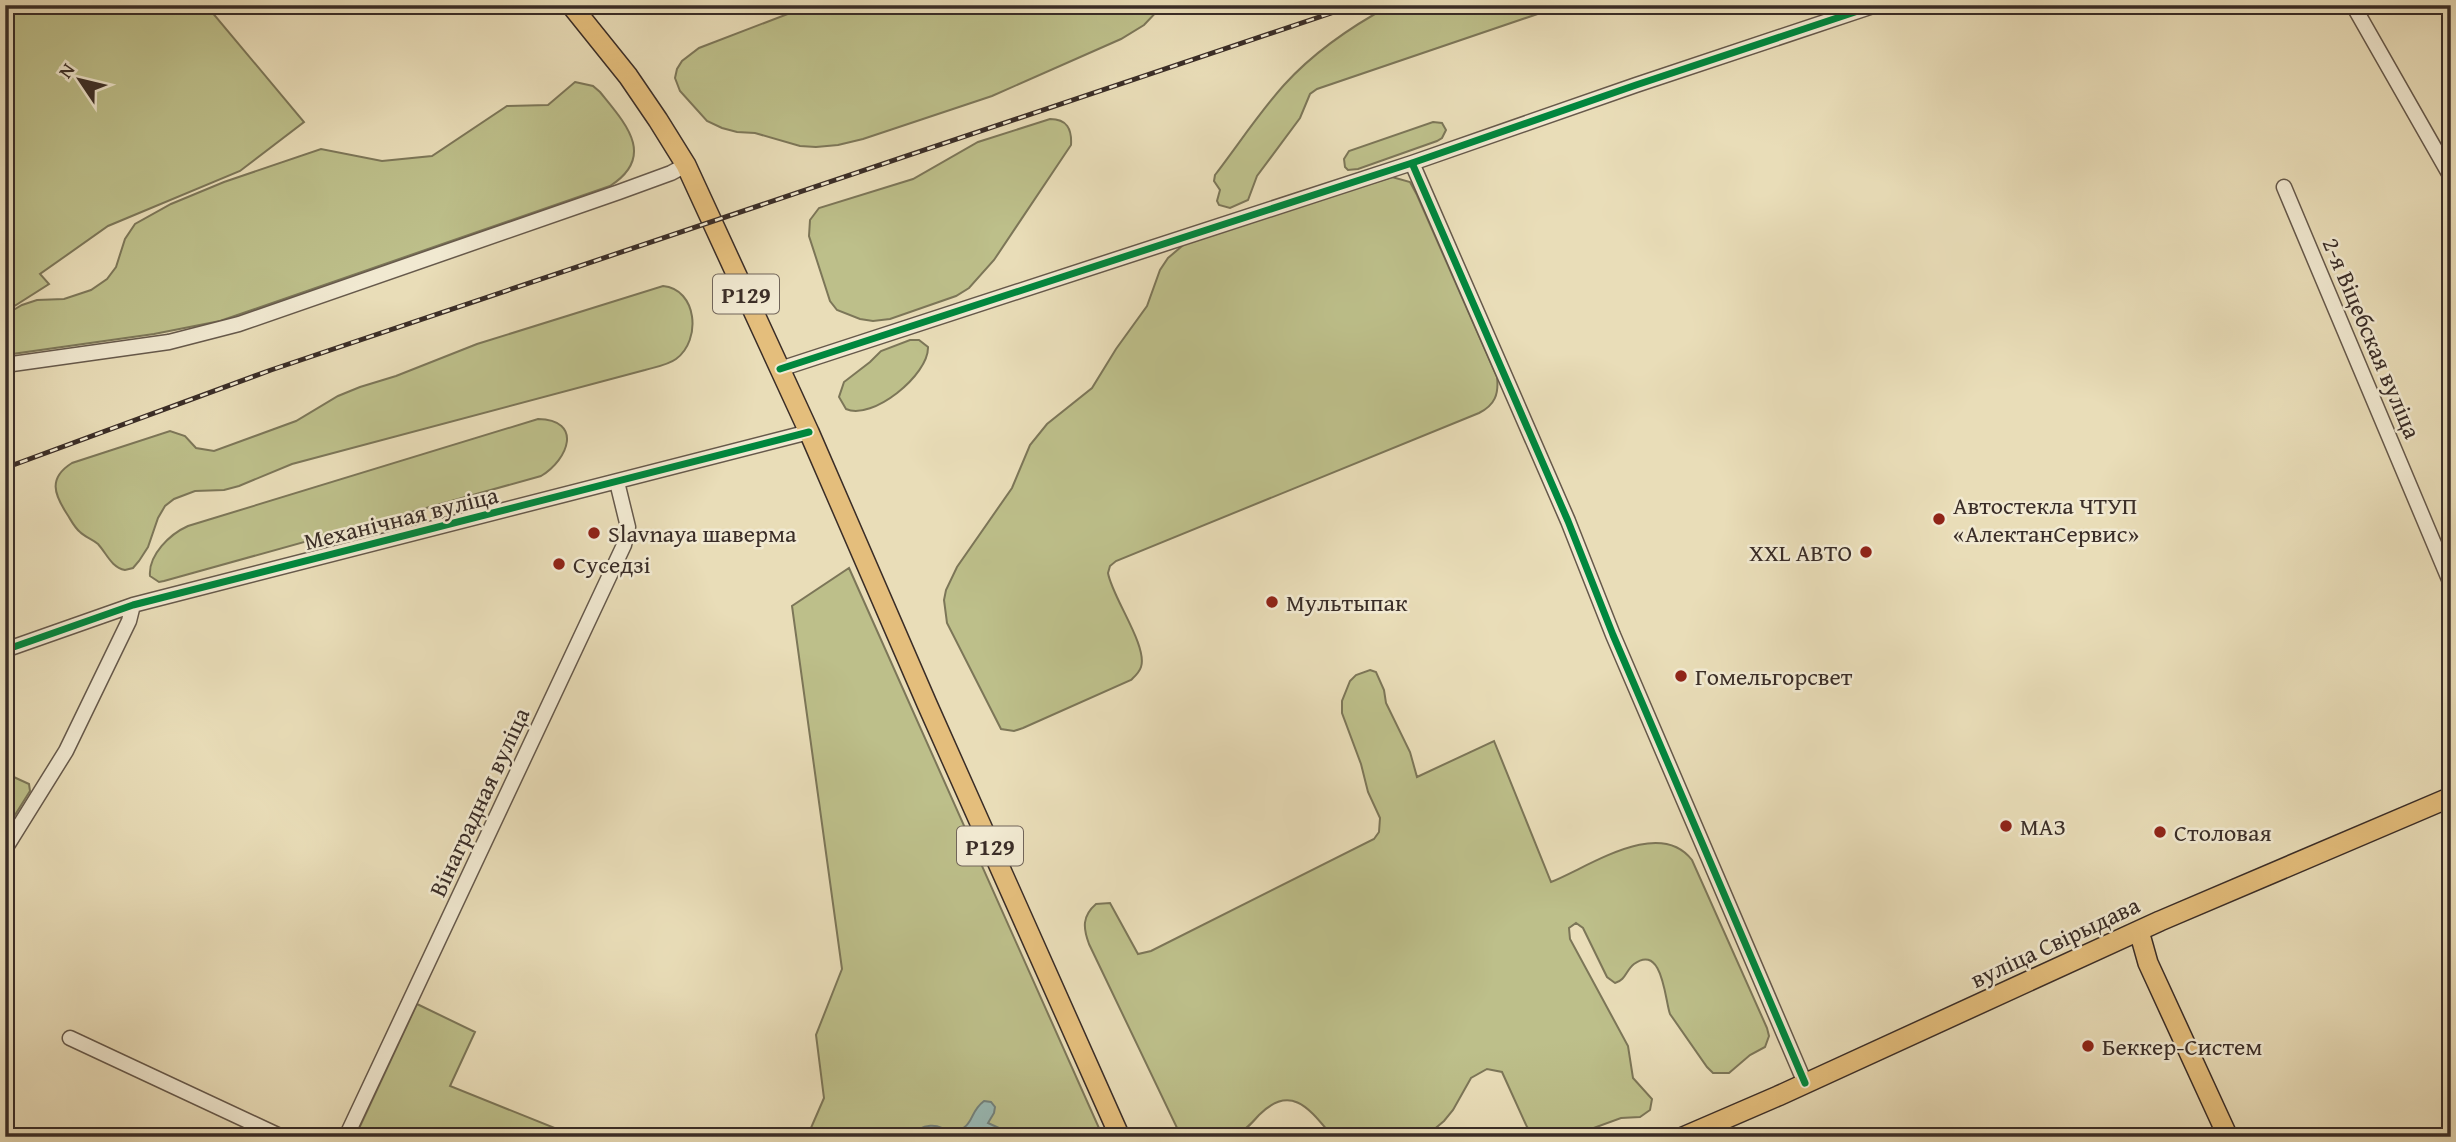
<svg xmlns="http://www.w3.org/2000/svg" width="2456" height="1142" font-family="'Gentium Book Plus',serif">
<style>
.green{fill:#bdbf8a;stroke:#7c7658;stroke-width:2}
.water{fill:#99bab6;stroke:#73827d;stroke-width:2}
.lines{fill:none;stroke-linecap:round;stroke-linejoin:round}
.minor-casing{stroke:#66594b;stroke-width:17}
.major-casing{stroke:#3a2d27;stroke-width:22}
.minor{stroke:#f1e9d1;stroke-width:14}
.major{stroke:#e4be7c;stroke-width:19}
.rail-casing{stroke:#3a2d27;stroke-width:5}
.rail{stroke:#f1e9d1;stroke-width:2.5;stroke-dasharray:8;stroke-linecap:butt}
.cycleway-casing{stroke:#f1e9d1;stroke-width:11}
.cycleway{stroke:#00873e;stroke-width:7}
.poi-dot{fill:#8f2418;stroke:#f1e9d1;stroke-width:2.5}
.labels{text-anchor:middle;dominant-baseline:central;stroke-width:5;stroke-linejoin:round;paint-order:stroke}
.shield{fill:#f1e9d1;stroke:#71655a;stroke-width:2}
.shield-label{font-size:23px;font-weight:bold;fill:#3a2d27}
.street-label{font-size:24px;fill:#3a2d27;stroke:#f1e9d1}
.poi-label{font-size:24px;fill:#3a2d27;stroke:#f1e9d1;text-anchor:start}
</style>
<rect width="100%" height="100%" fill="#e9ddb8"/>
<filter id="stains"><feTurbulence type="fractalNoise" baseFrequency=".00286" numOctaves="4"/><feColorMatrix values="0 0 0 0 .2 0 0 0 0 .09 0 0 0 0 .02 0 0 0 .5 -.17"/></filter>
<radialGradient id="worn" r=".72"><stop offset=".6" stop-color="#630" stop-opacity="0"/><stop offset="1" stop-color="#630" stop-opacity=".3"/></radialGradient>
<path class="green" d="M5,5h201l98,117 -64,49 -132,55 -68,48 9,10 -44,28z
M811,5h352l-19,20 -23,14 -129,57 -129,43 -25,6 -22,2 -16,-1 -45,-13 -18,-1 -15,-4 -15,-7 -27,-30 -5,-13 2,-9 5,-8 17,-13z
M1391,5h173l-247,84 -7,5 -10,24 -43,58 -9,24 -18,8 -11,-3 -2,-4 3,-11 -6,-9 1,-6c23,-30 44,-62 69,-90 29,-32 68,-59 107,-80z
M575,82l18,4 7,6c25,31 57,64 10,94l-390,135 -66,13 -149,21v-40l17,-10 15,-5 27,-1 27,-9 16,-11 9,-12 9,-28 10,-15 36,-20 53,-22 97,-33 61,12 50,-5 75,-50 41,-1z
M1050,119c17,0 22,10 21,26l-77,115 -25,28 -13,8 -66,23 -17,2 -13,-2 -23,-9 -7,-9 -21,-65 1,-16 9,-12 94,-29 65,-37z
M1433,122l9,1 4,7 -4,8 -5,3 -79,28 -10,1 -3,-3 -1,-8 5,-8z
M1392,177l18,5 7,13 80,182c2,17 -2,28 -18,36l-363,148 -6,5 -2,7c4,24 40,73 33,94 -2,6 -6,9 -10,13l-108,48 -9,3 -13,-2 -54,-106 -3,-23 2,-10 11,-23 55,-79 18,-43 17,-21 45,-36 24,-39 31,-43 13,-36 8,-12 20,-17z
M663,286c34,3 39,54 13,73 -8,6 -21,8 -31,11l-353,94 -53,22 -15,4 -29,1 -21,8 -9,7 -7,12 -10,29 -9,14 -6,7 -8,2c-14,-3 -18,-16 -27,-26 -6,-5 -13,-7 -18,-12 -6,-5 -9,-12 -13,-18 -13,-20 -19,-36 5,-51l98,-32 15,5 11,12 18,3 82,-30 42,-25 22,-9 36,-11 81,-32z
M910,340h9l9,7c1,28 -56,74 -82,62l-7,-12 5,-15 26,-20 11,-11z
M538,419c45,1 31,40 3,57l-377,105 -5,1 -9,-6c-2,-21 20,-42 38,-50z
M849,568l254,569h-296l17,-39 -8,-63 26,-66 -50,-363z
M1370,670l6,2 8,18 2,13 24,49 7,25 77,-36 57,141c38,-15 108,-65 141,-22l75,168 2,8 -4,11 -15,8 -21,18h-16l-6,-6 -37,-53c-5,-13 -7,-71 -36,-50 -8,6 -8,16 -19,19l-8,-6 -24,-49 -7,-5 -7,5 1,11 58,107 5,32 19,21 -2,11 -10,7 -19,1 -41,15 -41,4 -12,-10 -25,-55 -15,-3 -16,9 -18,32 -9,11 -19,16h-92c-22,-26 -41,-55 -74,-22 -7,8 -15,17 -25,21 -11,4 -37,1 -50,1l-6,-7 -89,-186c-6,-16 -7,-28 7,-40l14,-1 28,51 13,-3 223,-112 5,-7 1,-14 -12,-26 -7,-28 -19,-51v-12l8,-20 6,-6z
M5,773l24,11 1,7 -25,40z
M417,1004l58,28 -25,54 127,51h-222z"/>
<path class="water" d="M984,1101l7,1 4,5 -1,6 -6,10 11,5 2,9h-17l-16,-5 -16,5h-41c10,-14 28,-15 39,-3 27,-8 17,-20 34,-33z"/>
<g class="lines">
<defs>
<path id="minor" d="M2353,5l98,172
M1412,163l156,358 45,114 192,448
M2284,187l167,397
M5,365l164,-23 70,-18 380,-132 52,-19 15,-8
M780,369l632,-206 224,-78 240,-80
M5,650l128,-45 676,-173
M5,849l61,-98 63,-130 4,-16
M70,1038l212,99
M346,1137l278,-592 4,-18 -11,-45"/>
<path id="major" d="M571,5l57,71 30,44 28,45 123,267 118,272 193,433
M2139,931l9,32 80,174
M1683,1137l95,-41 382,-175 291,-124"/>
</defs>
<use href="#minor" class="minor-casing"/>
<use href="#major" class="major-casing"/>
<use href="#minor" class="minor"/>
<use href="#major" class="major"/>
<defs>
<path id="rail" d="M5,468l266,-98 1084,-365"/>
</defs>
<use href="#rail" class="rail-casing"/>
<use href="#rail" class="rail"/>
<defs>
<path id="cycleway" d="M1412,163l156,358 45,114 192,448
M780,369l632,-206 224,-78 240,-80
M5,650l128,-45 676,-173"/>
</defs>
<use href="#cycleway" class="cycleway-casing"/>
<use href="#cycleway" class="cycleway"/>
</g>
<g class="poi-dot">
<circle cx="1939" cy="519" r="7"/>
<circle cx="594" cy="533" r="7"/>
<circle cx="1866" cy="552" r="7"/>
<circle cx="559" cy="564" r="7"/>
<circle cx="1272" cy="602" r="7"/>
<circle cx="1681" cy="676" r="7"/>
<circle cx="2006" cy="826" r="7"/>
<circle cx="2160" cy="832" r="7"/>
<circle cx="2088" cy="1046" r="7"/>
</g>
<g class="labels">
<g class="shield">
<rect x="713" y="274.5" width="66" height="39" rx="5"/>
<rect x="957" y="826.5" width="66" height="39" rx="5"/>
</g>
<g class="shield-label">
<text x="746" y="294">Р129</text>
<text x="990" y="846">Р129</text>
</g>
<g class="street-label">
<text transform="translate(2372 338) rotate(67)">2-я Віцебская вуліца</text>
<text transform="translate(401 518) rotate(-14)">Механічная вуліца</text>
<text transform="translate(479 802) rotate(-65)">Вінаградная вуліца</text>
<text transform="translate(2055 942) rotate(-25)">вуліца Свірыдава</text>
</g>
<g class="poi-label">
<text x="1953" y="505">Автостекла ЧТУП<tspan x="1953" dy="28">«АлектанСервис»</tspan></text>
<text x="608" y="533">Slavnaya шаверма</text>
<text x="1852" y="552" text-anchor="end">XXL АВТО</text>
<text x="573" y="564">Суседзі</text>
<text x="1286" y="602">Мультыпак</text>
<text x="1695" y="676">Гомельгорсвет</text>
<text x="2020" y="826">МАЗ</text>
<text x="2174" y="832">Столовая</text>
<text x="2102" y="1046">Беккер-Систем</text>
</g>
</g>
<rect width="2456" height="1142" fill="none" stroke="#e9ddb8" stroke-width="28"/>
<rect x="7" y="7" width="2442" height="1128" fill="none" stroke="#3a2d27" stroke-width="3.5"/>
<rect x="14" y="14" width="2428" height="1114" fill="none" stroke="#3a2d27" stroke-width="2"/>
<g transform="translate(80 80) rotate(305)" stroke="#f1e9d1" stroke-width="5" paint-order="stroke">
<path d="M0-5L12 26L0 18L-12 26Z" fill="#3a2d27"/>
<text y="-10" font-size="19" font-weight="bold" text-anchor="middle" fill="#3a2d27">N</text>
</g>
<rect width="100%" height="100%" filter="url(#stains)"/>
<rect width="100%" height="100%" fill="url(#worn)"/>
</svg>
